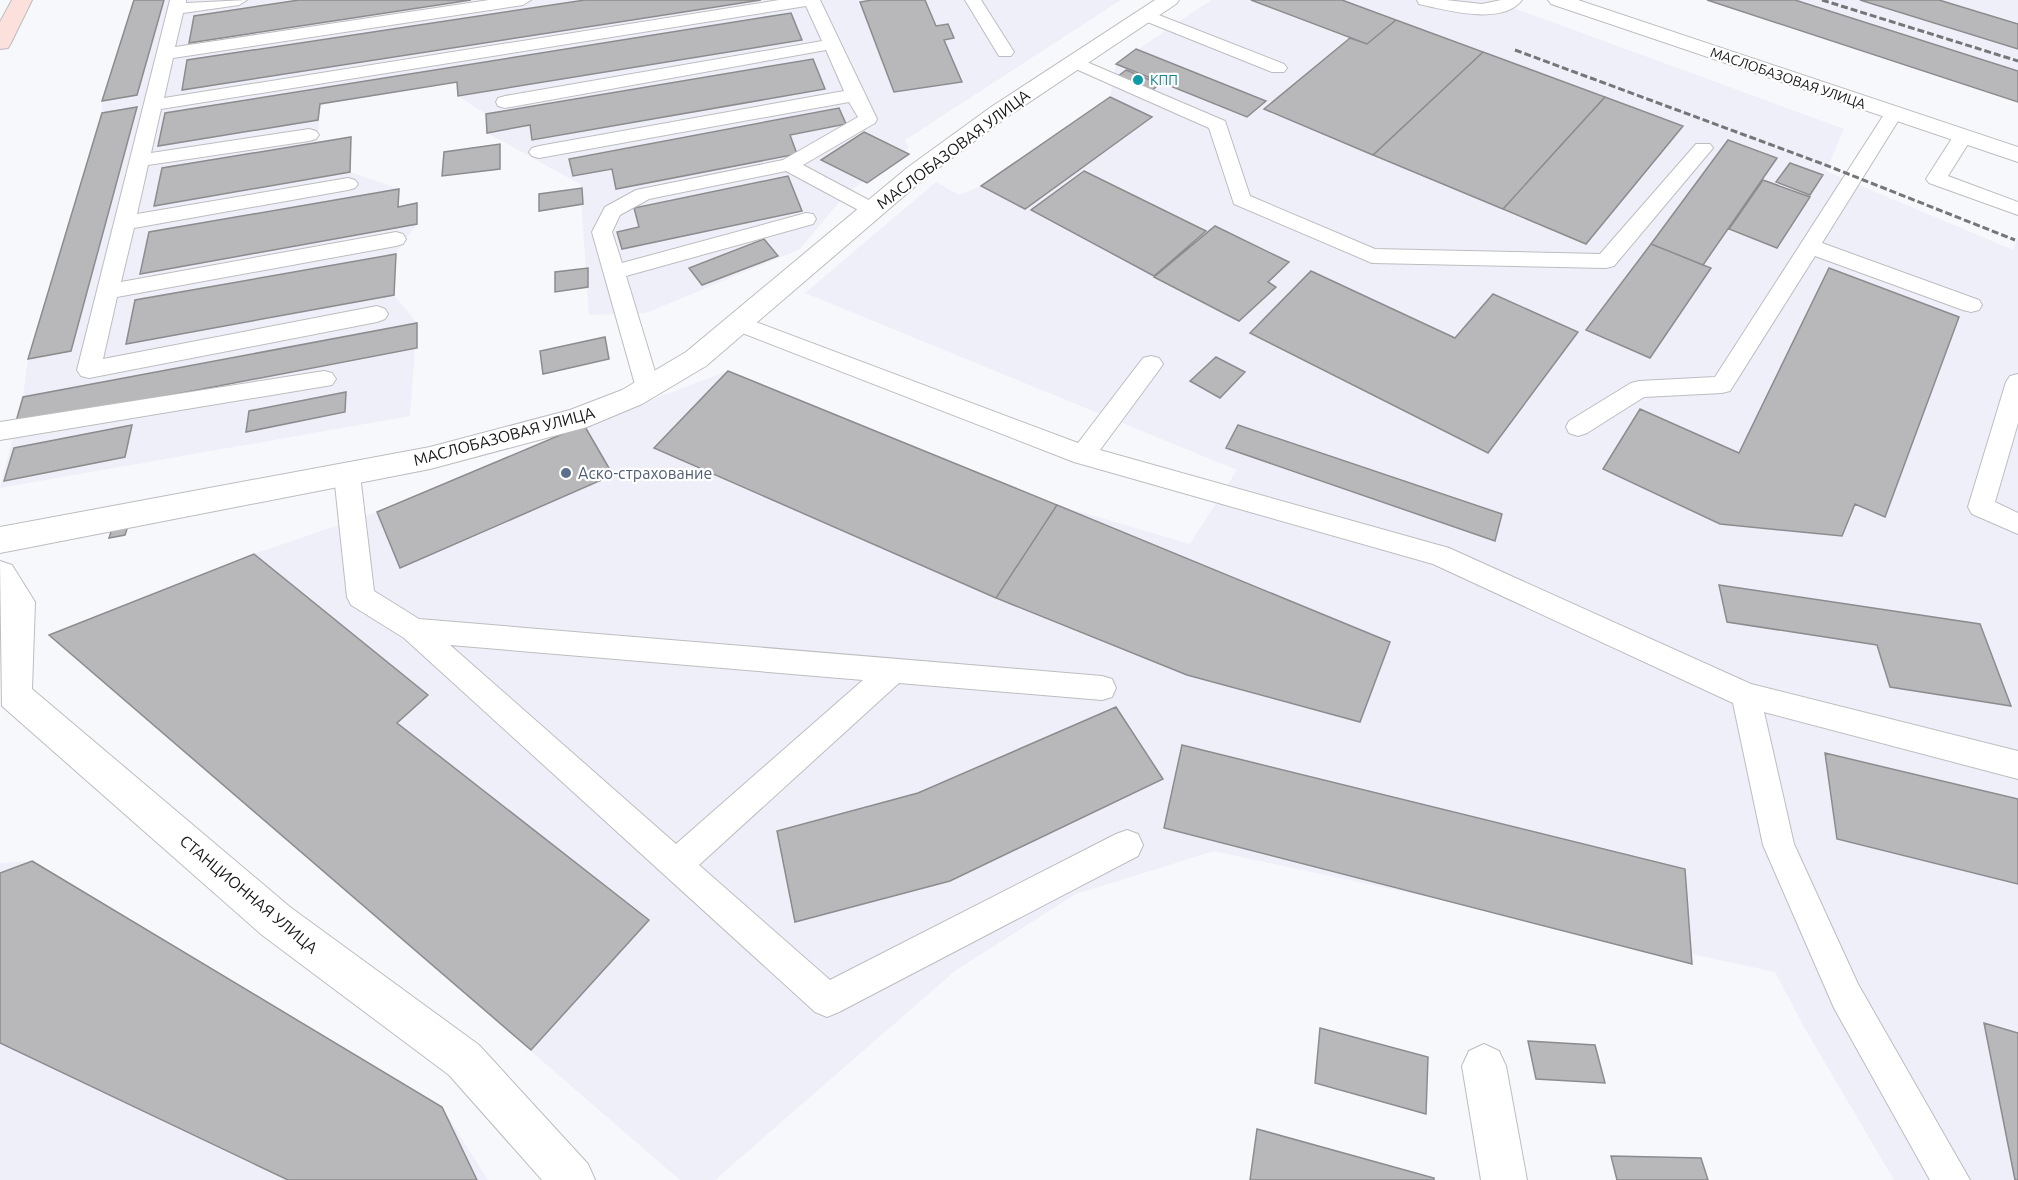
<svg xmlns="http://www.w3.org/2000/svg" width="2018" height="1180" font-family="Ubuntu,sans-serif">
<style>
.built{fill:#efeffa}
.building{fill:#b8b8bb;stroke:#8c8c8f;stroke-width:1.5}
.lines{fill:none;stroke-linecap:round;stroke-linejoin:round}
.lane-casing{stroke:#bdbdc0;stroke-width:2}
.street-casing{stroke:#bdbdc0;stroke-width:2}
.secondary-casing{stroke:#bdbdc0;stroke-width:2}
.lane{fill:#fff;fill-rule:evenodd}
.street{fill:#fff;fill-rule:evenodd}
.secondary{fill:#fbe0db;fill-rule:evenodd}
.rail{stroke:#767678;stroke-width:3;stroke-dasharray:7 3;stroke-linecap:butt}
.culture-dot{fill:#0f9aa8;stroke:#fff;stroke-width:2}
.service-dot{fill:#5c6f8a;stroke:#fff;stroke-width:2}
.labels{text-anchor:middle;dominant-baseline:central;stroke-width:4.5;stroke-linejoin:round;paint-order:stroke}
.far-street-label{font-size:14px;fill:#181819;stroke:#fff}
.far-culture-label{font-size:14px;fill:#0d838f;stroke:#fff;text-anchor:start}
.street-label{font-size:16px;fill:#181819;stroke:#fff}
.service-label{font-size:16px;fill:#4e5e75;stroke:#fff;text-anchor:start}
</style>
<rect width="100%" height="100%" fill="#f7f8fb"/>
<path class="built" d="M135,0h986l-216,140 4,8 -64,47 -45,54 -154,64 -57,2 -9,-131 -93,-51 -1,-19 -28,-18 -1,-14 -137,22 -2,38 33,-5 -1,35 49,17v17l18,-3v21l-22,30 -1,41 23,28 -7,93 -410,72 23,-91 5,-38 74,-246v-12z
M1211,0h281l352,129 -18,42 187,79 5,-12v942h-124l-90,-153 -29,-55 -561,-121 -138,43 -120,76 -241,210h-35l-631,-545 205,-81 123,-42 207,-87 144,-54 329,134 133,39 47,-74 -432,-177 131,-111 23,13 22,-9 129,-89 6,-33z
M1707,0h311v102z
M32,861l410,246 46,73h-488v-317z"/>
<path class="building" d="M134,0h30l-27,95 -35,6z
M299,0h172l-282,43 5,-27z
M585,0h176l-579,90 5,-30z
M872,0h53l11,26 12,-2 6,14 -10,2 18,42 -68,10 -34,-90z
M1251,0h91l54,20 -29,24z
M1707,0h88l223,71v31z
M1860,0h79l79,24v25z
M791,13l11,27 -344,56 -1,-14 -137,22 -2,16 -160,26 7,-33z
M1396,20l87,32 -110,103 -109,-46 86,-71 17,6z
M1136,49l130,52 -19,16 -131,-53z
M1483,52l122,45 -102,112 -130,-54z
M813,59l12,30 -293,51 -2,-15 -43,8 -1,-19z
M1126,70l34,14 -9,7 -34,-14z
M1110,97l42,20 -127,92 -44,-23z
M1605,97l78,29 -97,118 -83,-35z
M137,107l-66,244 -43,8 74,-246z
M839,108l7,16 -56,11 7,19 -181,35 -4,-20 -39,7 -4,-17z
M864,132l45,22 -42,29 -46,-23z
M351,137l-1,35 -196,34 8,-38z
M1728,140l49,18 -74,107 -52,-21z
M500,144v25l-58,7 2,-24z
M1790,163l33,12 -13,20 -34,-13z
M1084,171l122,60 -52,45 -123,-66z
M788,176l14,35 -180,38 -5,-17 22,-5 -5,-19z
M1763,180l47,17 -33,51 -48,-19z
M582,188l1,16 -44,7v-17z
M399,189l-1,18 19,-4v21l-277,50 9,-42z
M1215,226l74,36 -21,20 8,5 -37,34 -85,-44z
M764,239l14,17 -76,29 -13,-17z
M1651,244l60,24 -61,90 -64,-28z
M396,254l-2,41 -268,49 9,-44z
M588,268v19l-33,5v-20z
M1829,268l130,49 -74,200 -30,-13 -13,32 -122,-12 -117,-55 37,-60 99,44z
M1311,271l144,67 38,-44 85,38 -90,121 -238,-120z
M417,323v25l-402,77 8,-28z
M605,337l4,22 -66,15 -3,-23z
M1216,357l29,15 -25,26 -30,-17z
M728,371l329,134 -61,93 -342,-150z
M346,392l-1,20 -99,20 3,-21z
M132,425l-7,32 -121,24 10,-33z
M584,425l29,50 -213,93 -23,-56z
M1238,425l264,89 -7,27 -269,-93z
M1057,505l333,137 -30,80 -173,-47 -191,-77z
M128,526l-3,9 -16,3 3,-9z
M254,554l174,141 -31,28 252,197 -118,130 -482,-415z
M1719,585l261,39 31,82 -121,-19 -13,-42 -150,-23z
M1116,707l47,72 -213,102 -155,41 -18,-91 141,-38z
M1182,745l503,124 7,95 -528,-136z
M1825,753l193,46v85l-181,-45z
M32,861l410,246 35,73h-189l-288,-137v-170z
M1984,1023l34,10v147h-3z
M1320,1028l108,29 -2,57 -111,-31z
M1528,1041l67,4 10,38 -69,-4z
M1257,1129l177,49v2h-184z
M1611,1156l90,2 7,22h-91z"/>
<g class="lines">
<defs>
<path id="lane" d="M170,0h16v3l61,-3 -8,5 -56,8 -8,34 314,-47h42l-8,5 -350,53 -9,40 615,-98h41l57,119 -2,4 -72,42 75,40 3,4 -3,4 -7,2 -7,-2 -78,-42 -137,28 -29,16 -8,17 10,31 184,-50 7,1 3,5 -3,5 -187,52 34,112 -4,6 -8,2 -8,-2 -4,-6 -44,-156 13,-25 31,-17 147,-30 75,-43 -9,-15 -310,56 -7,-2 -3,-4 3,-4 7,-2 305,-55 -18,-41 -321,58 -7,-2 -2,-4 2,-4 7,-2 317,-55 -16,-35 -645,103 -10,44 158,-24 7,2 3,4 -3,4 -7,2 -161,24 -11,49 211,-36 7,2 3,4 -3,4 -7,2 -214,38 -13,54 275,-50 7,2 3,5 -3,5 -7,2 -279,51 -14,62 274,-53 8,3 3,5 -3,5 -8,3 -288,56 -8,-2 -4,-6z
M965,0h16l33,52 -3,4h-12z
M1417,0h29l36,4 19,-4h21c-19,26 -77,10 -103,4z
M1146,10l138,54 3,4 -3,4h-12l-132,-53 -3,-4 3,-4z
M1075,57l150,64 25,75 125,53 225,5 96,-110h14l3,4 -99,118 -8,2 -234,-5 -138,-59 -25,-76 -140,-62 -3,-4 3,-4z
M1894,107l7,2 2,4 -81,130 157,57 3,5 -3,5 -8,2 -8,-2 -148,-54 -85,135 -8,2 -78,4 -57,36 -9,3 -9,-3 -3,-6 3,-6 62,-38 8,-2 76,-4 170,-264 2,-4z
M1963,130l7,2 3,4 -25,40 70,26v13l-89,-32 -3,-4 30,-47z
M740,316l338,127 65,-85 8,-2 8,2 4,6 -4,6 -59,80 349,98 302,136 267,67v28l-254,-67 30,132 64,140 112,196h-40l-96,-172 -71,-163 -30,-142 -300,-139 -359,-102 -342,-133 -3,-5 3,-5z
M324,371l8,2 4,6 -4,6 -332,55v-18z
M2018,374v49l-23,79 23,11v21l-46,-20 -4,-7 38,-125 4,-6z
M347,466l9,2 4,7 14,116 45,28 683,57 10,3 4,9 -4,9 -10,3 -203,-17 -200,182 131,115 286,-146 11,-4 11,4 5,11 -5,11 -299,156 -12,5 -12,-5 -411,-374 -53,-33 -4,-8 -13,-122 4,-7zM450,645l413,35 -187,164z"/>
<path id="street" d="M1155,0h24l-3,4 -169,113 -82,61 -219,188 -64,38 -55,23 -157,42 -430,84v-26l430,-80 140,-37 52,-20 64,-38 221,-184 84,-61z
M1548,0h30l440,147v15l-467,-158z
M0,561l12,4 23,37 -3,87 258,218 189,138 109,119 7,16h-53l-93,-105 -187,-140 -260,-229z
M1484,1044l15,7 7,15 21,114h-46l-19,-114 7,-15z"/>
<path id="secondary" d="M12,0h20l-21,43 -3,5 -8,1v-27z"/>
</defs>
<use href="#lane" class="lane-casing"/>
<use href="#street" class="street-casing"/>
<use href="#secondary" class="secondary-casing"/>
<use href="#lane" class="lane"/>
<use href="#street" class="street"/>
<use href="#secondary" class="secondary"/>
<path class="rail" d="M1822,0l196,61
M1515,50l308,114 192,76"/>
</g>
<circle class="culture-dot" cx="1138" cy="80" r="6"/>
<circle class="service-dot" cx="566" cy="473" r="6"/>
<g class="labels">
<g class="far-street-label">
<text transform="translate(1788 78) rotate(19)">МАСЛОБАЗОВАЯ УЛИЦА</text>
</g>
<g class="far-culture-label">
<text x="1150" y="80">КПП</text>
</g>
<g class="street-label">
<text transform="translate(953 149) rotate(-37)">МАСЛОБАЗОВАЯ УЛИЦА</text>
<text transform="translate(504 436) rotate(-15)">МАСЛОБАЗОВАЯ УЛИЦА</text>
<text transform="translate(249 894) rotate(40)">СТАНЦИОННАЯ УЛИЦА</text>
</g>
<g class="service-label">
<text x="578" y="473">Аско-страхование</text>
</g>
</g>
</svg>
